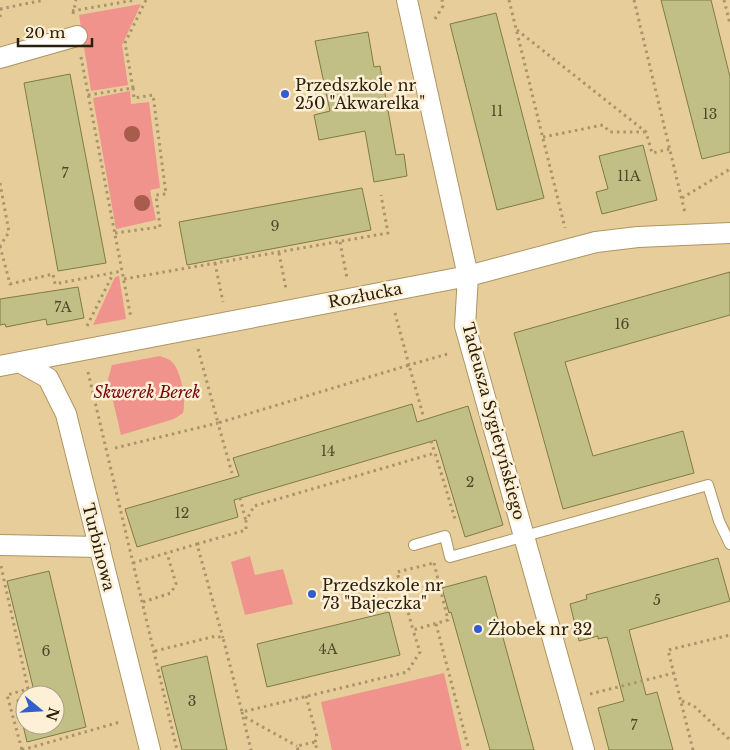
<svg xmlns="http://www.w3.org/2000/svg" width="730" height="750" font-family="'Libre Baskerville',serif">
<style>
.green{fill:#ef938c}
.building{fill:#c2bf86;stroke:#7f7b45}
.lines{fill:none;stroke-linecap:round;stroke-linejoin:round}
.service-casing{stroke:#ae9562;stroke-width:12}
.minor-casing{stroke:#ae9562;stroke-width:22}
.path{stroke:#a9956b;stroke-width:3;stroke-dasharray:2.5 4;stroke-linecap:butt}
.service{stroke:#fff;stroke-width:10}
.minor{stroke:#fff;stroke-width:20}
.tree{fill:#a85c4c}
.poi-dot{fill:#325ecd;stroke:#fdf0d6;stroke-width:2}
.labels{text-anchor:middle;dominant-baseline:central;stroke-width:5;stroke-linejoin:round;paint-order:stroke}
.number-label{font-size:14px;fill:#50482a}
.poi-label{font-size:16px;fill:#2a200b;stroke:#fdf0d6;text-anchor:start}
.street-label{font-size:16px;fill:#2a200b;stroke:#fdf0d6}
.park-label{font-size:16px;font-style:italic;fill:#75000d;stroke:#fdf0d6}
</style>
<rect width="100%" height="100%" fill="#e7cd99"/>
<path class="green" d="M141,4l-19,41 6,40 -37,6 -12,-76z
M130,91l1,13 18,-2 11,86 -10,2 6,30 -40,9 -23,-131z
M119,276l7,43 -33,6 22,-48z
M160,356c5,2 10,3 13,7 9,11 13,37 10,50l-9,6 -53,16 -13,-56 4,-14z
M250,556l5,19 28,-6 10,35 -48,11 -14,-53z
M444,673l18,77h-130l-11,-48z"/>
<path class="building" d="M661,0h50l19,77v75l-28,7z
M496,13l48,185 -47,12 -47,-186z
M368,32l6,35 6,-1 16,89 8,-1 3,22 -33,6 -9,-51 -46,9 -5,-25 16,-4 -15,-70z
M70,74l36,189 -48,8 -34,-188z
M643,145l14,55 -55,14 -6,-22 12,-3 -9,-33z
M362,188l9,42 -184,35 -8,-43z
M730,272v43l-165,47 28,94 90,-25 11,42 -131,36 -49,-176z
M78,287l6,31 -37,7 -1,-6 -40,8 -1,-3 -5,1v-26z
M412,404l5,18 51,-16 35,119 -38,12 -29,-97 -202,60 4,17 -101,30 -12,-38 114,-33 -6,-18z
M718,558l12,43 -101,29 17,65 11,-3 16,58h-64l-11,-42 26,-7 -11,-42 -6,-22 -9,2v-3l-19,5 -9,-37 17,-5 -1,-4z
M49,571l37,156 -59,15 -10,-42 8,-2v27h30v-30h-20l-28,-114z
M486,576l48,174h-44l-39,-138 -2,1 -7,-25z
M389,612l11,43 -133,32 -10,-43z
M207,656l20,94h-45l-21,-83z"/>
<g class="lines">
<defs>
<path id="service" d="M414,545l31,-9 5,21 258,-72 11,36 11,23"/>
<path id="minor" d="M407,0l61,276 -3,50 119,424
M0,58l77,-22
M21,363l27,15 18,36 84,336
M0,366l468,-90 128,-34 42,-5 92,-4
M0,545l100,2"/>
</defs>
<use href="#service" class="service-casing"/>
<use href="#minor" class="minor-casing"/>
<path class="path" d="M509,0l56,228
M634,0l51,213
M724,0l6,24
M0,9l44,-9
M72,11l63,-11
M73,14l3,-14
M0,17l1,-8
M435,19l8,-13 -1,-6
M517,30l129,102 6,21 18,-4
M81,57l50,261
M88,95l45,-7 -8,-45 21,-43
M543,137l60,-12 7,7h36
M0,183l9,49 -9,14
M682,198l48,-29
M115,233l45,-6 -4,-32 10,-1 -13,-99 -19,3 -1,-10
M340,242l7,36
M0,246l10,38 43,-10 2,10 67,-13
M279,253l7,36
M215,263l8,39
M124,279l264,-46 -7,-38
M395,313l14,52 42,-12
M87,326l26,-52
M198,349l20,74 191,-58 14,50
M88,372l89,378
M431,441l4,12
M115,448l103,-25 14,50
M240,498l6,23
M197,544l49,-14v-9l8,-15 181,-53 21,69
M133,563l64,-19 26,94
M434,563l14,57 -35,10 -16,-58z
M1,566l27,123 -21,6 15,55
M143,602l28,-9 5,-9 -9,-31
M436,624l33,126
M155,651l61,-15 7,2 19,74 165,-40 13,-20 -7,-22
M590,694l84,-21
M306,696l11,41 -2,5
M682,701l12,5 36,34
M242,712l1,4 54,30
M243,717l8,33
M22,750l98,-28
M298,750l-1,-4 18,-4 2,8
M693,750l-25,-100 62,-15"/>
<use href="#service" class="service"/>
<use href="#minor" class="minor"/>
</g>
<g class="tree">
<circle cx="132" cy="134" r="8"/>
<circle cx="142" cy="203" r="8"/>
</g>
<g class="poi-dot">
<circle cx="285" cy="94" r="5"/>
<circle cx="312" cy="594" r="5"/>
<circle cx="478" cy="629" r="5"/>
</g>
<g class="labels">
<g class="number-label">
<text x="497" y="111">11</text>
<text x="710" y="114">13</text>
<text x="65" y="173">7</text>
<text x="629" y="176">11A</text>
<text x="275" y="226">9</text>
<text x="63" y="307">7A</text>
<text x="622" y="324">16</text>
<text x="328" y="451">14</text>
<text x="470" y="482">2</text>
<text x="182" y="513">12</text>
<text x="657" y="600">5</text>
<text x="328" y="649">4A</text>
<text x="46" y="651">6</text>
<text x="192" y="701">3</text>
<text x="634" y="725">7</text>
</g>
<g class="poi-label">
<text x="295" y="85">Przedszkole nr<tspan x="295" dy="18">250 "Akwarelka"</tspan></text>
<text x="322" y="585">Przedszkole nr<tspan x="322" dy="18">73 "Bajeczka"</tspan></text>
<text x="488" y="629">Żłobek nr 32</text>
</g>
<g class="street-label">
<text transform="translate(365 295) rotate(-11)">Rozłucka</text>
<text transform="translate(494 421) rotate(75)">Tadeusza Sygietyńskiego</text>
<text transform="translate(99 547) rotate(76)">Turbinowa</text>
</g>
<g class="park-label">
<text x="147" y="392">Skwerek Berek</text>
</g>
</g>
<g transform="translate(40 710) rotate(108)"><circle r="24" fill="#fdf0d6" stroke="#a99d85"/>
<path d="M0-4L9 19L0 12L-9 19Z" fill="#325ecd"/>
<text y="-8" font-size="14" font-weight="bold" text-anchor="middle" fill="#2a200b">N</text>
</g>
<path d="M18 38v8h74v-8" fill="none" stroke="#2a200b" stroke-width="2.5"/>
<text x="25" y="38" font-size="15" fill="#2a200b" stroke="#fdf0d6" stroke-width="4" paint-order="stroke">20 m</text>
</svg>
